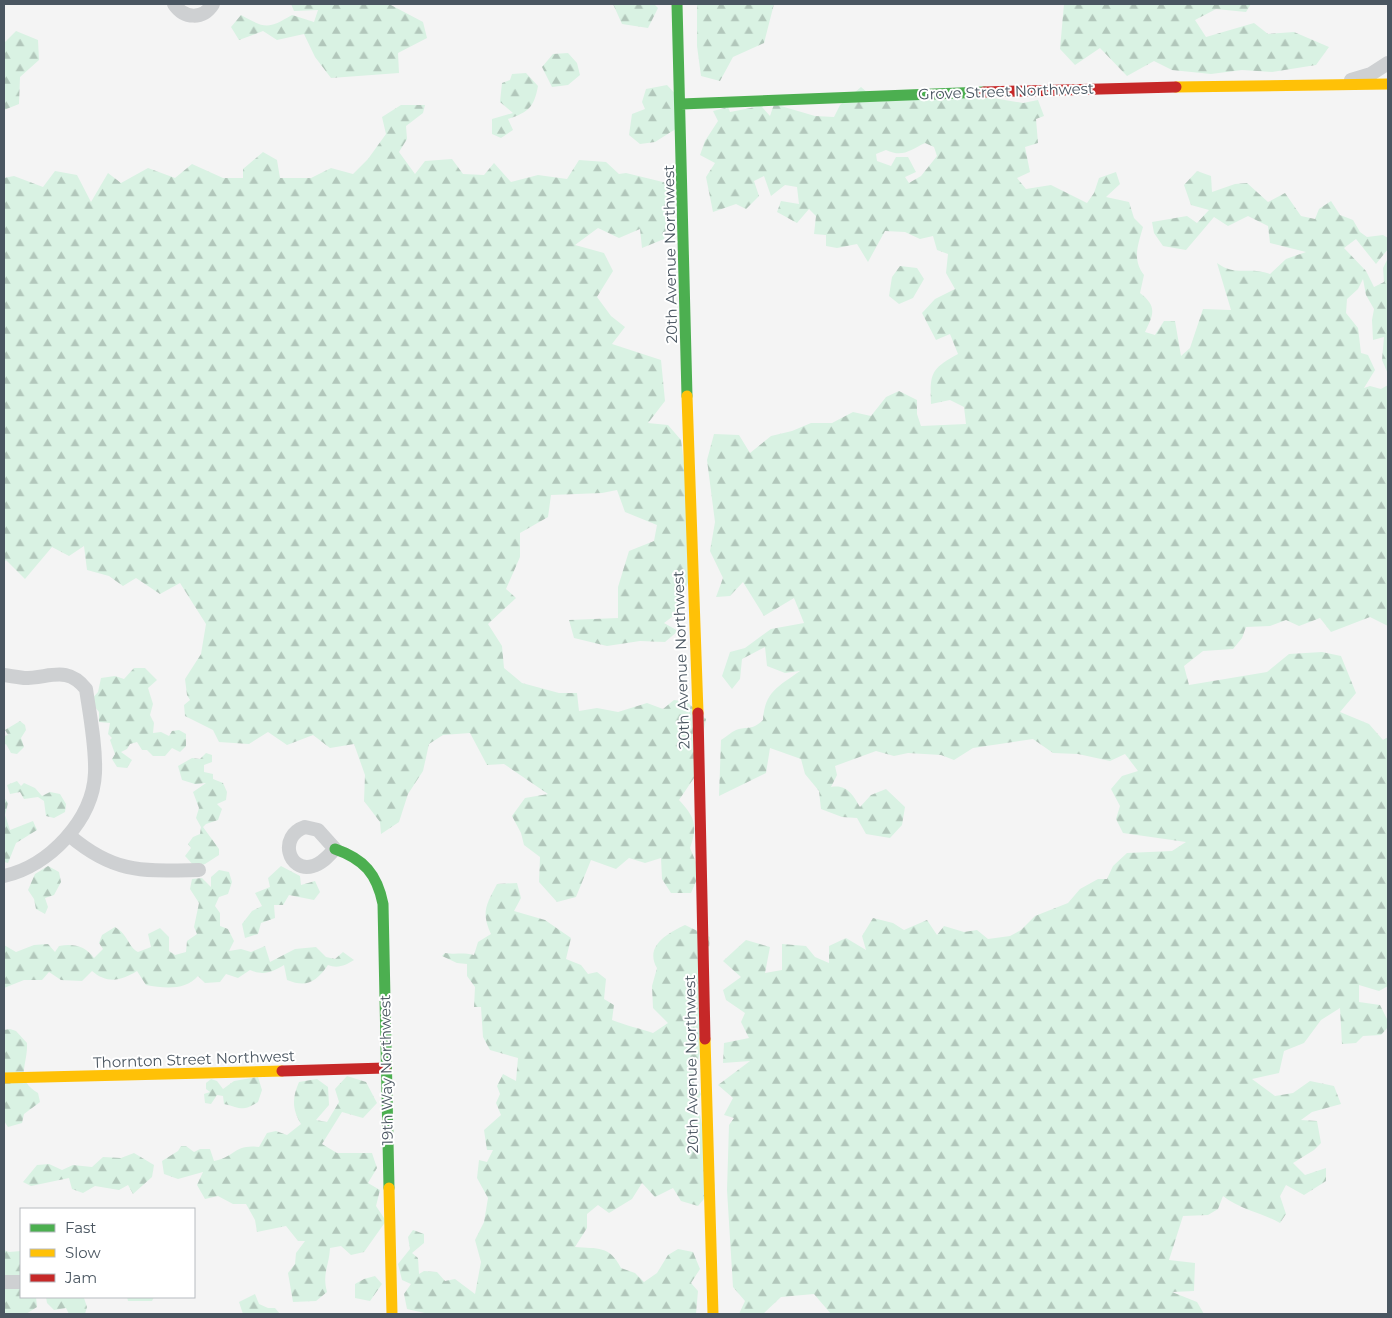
<svg xmlns="http://www.w3.org/2000/svg" width="1392" height="1318" font-family="Montserrat,sans-serif">
<style>
.forest{fill:url(#forest-firs);fill-rule:evenodd}
.lines{fill:none;stroke-linecap:round;stroke-linejoin:round}
.street{stroke:#ced0d2;stroke-width:14}
.fast{stroke:#4caf50;stroke-width:11}
.slow{stroke:#ffc107;stroke-width:11}
.jam{stroke:#c62828;stroke-width:11}
.labels{text-anchor:middle;dominant-baseline:central;stroke-width:4;stroke-linejoin:round;paint-order:stroke}
.street-label{font-size:15px;fill:#4a5661;stroke:#fff}
</style>
<defs>
<pattern id="forest-firs" width="22" height="20" patternUnits="userSpaceOnUse" patternTransform="scale(1.25)"><rect width="22" height="20" fill="#d9f2e3"/><path d="M5 1l3.5 6h-7zM16 11l3.5 6h-7z" fill="#b2c7bb"/></pattern>
</defs>
<rect width="100%" height="100%" fill="#f4f4f4"/>
<path class="forest" d="M291,4h98l34,18 4,16 -29,15 1,20 -68,5 -16,-21 -11,-23 -27,6 -14,-9 -24,9 -8,-13 10,-12c25,14 27,14 51,0l22,7 4,-12 -24,1z
M613,4h41l4,4 -10,20 -26,-4z
M697,4h77l-10,39 -31,14 -13,24 -19,-5 -4,-30z
M1064,4h187l-5,8 -30,-3 -21,11 11,17 48,-14 14,11 26,-2 35,15 -13,18 -44,7 -30,-2 -31,4 -39,-4 -18,-9 -27,15 -27,-28 -25,17 -15,-16z
M16,31l22,9 1,20 -19,17 -1,27 -15,6v-67z
M568,53l9,10 3,12 -12,10 -16,2 -10,-20 11,-13z
M526,73l12,13c-4,21 -9,26 -30,33l5,11 -12,8 -9,-4v-15l21,-6 -13,-11 2,-19 8,-3 2,-6z
M667,85l13,14 2,26 -27,17 -15,2 -11,-9 3,-21 13,-5 -3,-7 4,-13z
M861,87l15,13 111,-3 36,6 15,-3 6,16 -8,3 2,24 -13,4 5,25 -13,6 9,11 25,-4 36,18 7,-10 5,-15 17,-6 4,12 -14,13 23,5 5,16 9,9c-5,18 -11,32 1,48l-4,18c17,13 14,21 5,39l10,3 9,-14h11l6,35 9,-8 13,-39 28,1 -14,-47c19,14 31,3 53,11l16,-15 20,-7 -36,-9 -2,-17 -20,-10 -20,10 -14,-9 -28,33 -23,-4 -9,-13 -2,-11 35,-6 10,7 12,-13 -18,-5 -7,-20 13,-14 14,5 1,16 23,-8 12,-1 21,19 17,-9 16,23 14,3 4,-10 12,-8 9,14 13,5 7,12 7,5 16,-2 5,3v11l-12,15 -20,-25 -12,9 22,23 8,16 10,-5 -1,-14 5,-10v116l-6,-14 2,-23 -11,3 -1,-20 2,-11 -8,-14 -3,-16 -5,10 -11,10 -1,14 12,15 3,25 7,2 7,15 -11,18 6,-2 11,3 7,-4v241l-18,-9 -39,15 -11,-14 -21,8 -13,-6 -16,6 -24,1 -4,11 -9,11 -30,2 -19,15 5,19 78,-13 22,-18 33,-2 19,4 15,37 -16,19 29,12 14,16 5,-3v249l-9,5 -20,-6v17l21,3 8,16v6l-7,8 -18,1 -7,7 -14,1 -2,-36 -19,12 -17,23 -20,8 -5,22 -27,6 23,17 18,-3 17,-12 24,5 7,18 -29,8 -11,8 16,1 4,22 -7,7 -21,13 12,12 21,-7v13l-22,14 -18,-10 -6,11 6,18 -6,9c-20,-11 -39,-13 -57,-27l-5,13 -10,6 -25,1 -14,44 26,3 -1,28 -22,1 25,10 7,12h-373l-17,-20 -33,3 -18,17h-24l6,-13 -12,-14 -6,-97 2,-65 5,-7 -10,-3 9,-17 -15,-13 32,-24 -27,2 1,-20 25,-5 -8,-16 4,-9 -19,-13 -3,-10 18,-13 -18,-16 23,-21 24,7 -5,26 17,-3v-26l24,2 9,11 14,6v-17l17,-8 20,12 -4,-14 11,-18 20,5 11,7 23,-10 10,15 7,-9 20,6 13,-2 11,9 22,-3 11,-6 14,-14 33,-13 12,-14 18,-10h9l6,-13 14,-13 45,-2 14,-9 -63,-9 -7,-14 4,-13 -9,-17 11,-13 16,-5 -13,-17 -15,7 -32,-7 -25,-1 -20,-14 -60,9 -19,12 -13,-5 -33,-2 -14,3 -18,-5 -41,15 2,9 -6,12c16,-3 22,8 29,20l11,-12 15,-6 19,18 -3,18 -12,13 -24,-4 -9,-16 -15,-1 -21,-8 -2,-18 -14,-17 -4,-15 -31,-11 -4,25 -47,23 2,-56c5,-3 10,-8 15,-10 12,-4 15,1 27,-10 2,-29 15,-33 37,-49l-15,2 -18,-7 -2,-19 -23,12 -2,20 -8,10 -10,-13 8,-24 15,-4 26,-19 33,-6 -10,-25 -30,18 -21,-34 -13,14 -14,1 7,-19 -13,-27 5,-29 -8,-62 7,-26 25,1 11,18 21,-17 21,-5 19,-8h21l21,-11 18,4 15,-19 13,-6 18,9v14l4,12 45,-2 -2,-17 -14,-7 -19,4c-1,-30 -1,-35 27,-50l-8,-20 -14,6 -14,-27 13,-14 20,-10 -9,-16 2,-19 -11,-4 -4,-14 -13,3 -15,-7 -20,-1 -17,31 -11,-18 -20,4 -11,-2v-11l-12,-1 2,-18 -7,-7 -12,14 -20,-11 4,-11 18,3 -2,-17 -12,-2 -14,11 -7,-20 -10,5 5,15 -13,13 -10,-5 -23,8 -7,-35 9,-14 -15,-8 5,-14 13,-20 -5,-10 15,-4 2,5 31,-6 9,10 4,-12 41,12 19,1 6,-12zM925,143l9,4 3,9 -16,20 -12,7 -4,-6 11,-5 -8,-15h-12l-5,9 -14,-5 -1,-7 10,-4c17,8 24,0 39,-7z
M401,105h24l-2,8 -17,13 1,13 -8,13 16,22 10,-13 27,-2 11,15 21,1 10,-12 17,19 27,-7 29,4 12,-19 27,2 13,12 7,-1 45,11 -1,25 -6,30 -22,9 -2,-19 -21,9 -21,-10 -23,17 29,8 9,18 -16,26 14,19 14,11 -13,17 49,16 4,41 -17,22 20,2 13,15 16,125 -16,32 3,11 -20,15 14,8 -13,11 -25,-1 -33,5 -33,-8 -5,-18 49,-2v-31l11,-36 25,-10 3,-16 -32,-13 -8,-22 -15,3 -51,2 -3,22 -28,16v24l-14,32 10,9 -28,26 14,22 2,22 18,15 37,10h18l2,18 18,-3 21,4 29,-9 16,6 11,-9 13,2 19,17 -12,59 -15,22c16,17 19,26 11,48l10,24 -9,21h-20l-9,-14 -1,-21 -16,5 -16,-5 -13,11 -25,-9 -15,37 -19,5 -18,-20 1,-25 -16,-12 -3,-12 -9,-17 13,-18 23,-4 -44,-30 -17,1 -17,-32 -27,2 -14,9 -6,27 -15,23 -9,28 -18,12 -1,-12 -16,-21 1,-26 -11,-31 -24,4 -17,-13 -26,10 -19,-13 -19,12 -30,-2 -6,-12 -28,-14 -1,-11 6,-5 -3,-5 -2,-16 16,-25 5,-30 -26,-41 -20,11 -24,-16 -13,8 -14,-10 -22,-6 -3,-24 -15,10 -17,-9 -27,32 -19,-19 -2,3v-385l10,-2 29,11 12,-16 22,4 14,27 17,-29 13,10 27,-15 27,10 17,-14 31,14h20v-9l20,-17 14,8 3,18h31l20,-10 22,6 15,-15 18,-25 -4,-17z
M900,266l17,2 7,11 -11,19 -14,6 -10,-8 3,-19z
M134,668h11l12,12 -9,8 5,16 -3,11 4,8 -1,10 8,-1 8,4 3,-5 7,-1 7,4v12l-6,6 -8,-4 -7,8h-12l-6,-6h-5l-5,-8 -7,2 -3,5 -6,3 11,8 -5,8 -10,-1 -5,-8 3,-5 -5,-14 2,-2 -4,-4 2,-11 -11,-1v-10l-9,-11 8,-9 3,-14 14,-2 9,3z
M20,721l5,4 1,5 -5,8 3,9 -7,7 -6,-1 -5,-9 -2,1v-9l4,-1 -3,-5z
M206,753l6,2v7l-8,3v7l9,2v5l10,4 4,9 -1,8 -9,4 5,5 -4,11 -12,4 -3,3 16,22v6l-14,9 -10,3 -10,-11 6,-8 -3,-4 5,-7 7,-3 1,-7 -5,-9 3,-10 -6,-16 13,-9 -11,1 -13,-4 -4,-14 14,-8 8,1z
M17,781l4,5 3,-3 11,5 7,8 8,-4 10,2 6,10 -1,8 -11,6 -8,-2 -2,-15 -6,-4 -14,2 -4,-7 -10,2 -3,-9z
M4,797l4,6 -3,12 5,15 23,-9 4,9 -21,13 -8,20 -4,-1z
M48,866l11,6 2,10 -7,13 -9,3 3,9 -3,7 -9,-5 -2,-10 -6,-9 7,-16z
M281,866l19,10 1,9 14,-4 5,11 -6,8 -25,-5 -6,10h-9l1,13 -14,5 -3,11 -13,4 -3,-14 10,-13 10,-5 -7,-13 15,-6 -2,-9z
M219,870l10,2 3,10 -4,12 -9,3 -4,9 5,7v13l8,3 6,12 -5,10 12,-2 10,3 14,-6 5,16 25,-13 21,-2 10,10 9,2 8,-7 11,8c-8,5 -16,9 -26,5 -12,17 -21,23 -41,15l-3,-15c-12,7 -20,11 -34,5l-12,8 -12,-4 -6,8 -15,1 -7,-7c-13,15 -34,12 -52,9l-9,-14c-16,10 -30,13 -45,0l-10,10 -21,-1 -12,-8 -7,8h-18l-20,8v-43l12,7 18,-7 14,-1 7,8 4,-6c14,-3 27,0 35,12l9,-9 -4,-6 3,-8 13,-8c13,7 13,20 23,25l13,-5 -3,-13 12,-6 9,9v14l6,4 11,-3 1,-11 10,-7 -3,-7 5,-24 -9,-14 2,-10 10,-1 9,9v-10z
M517,883l4,15 -7,13 31,9 26,18 -5,21 15,6 7,9 9,-2 9,7 -2,20 10,6 -2,15c15,6 27,8 41,13l15,-10 -15,-15 -1,-22 5,-18c-13,-22 11,-35 28,-43l25,12 -10,113 -6,32 7,12 -6,14 5,7 15,71 -17,20 -17,-5 -8,-13 -18,9 -13,-14 -10,16 -23,14 -11,-8 -11,9v14l-12,19c23,2 34,-2 46,21l14,5 9,9 13,-9 11,-18 10,-6 15,3 7,17 -9,14 7,8 -2,23h-267l-22,-5 -3,-15 7,-10 -9,-4 -4,-16 12,-15 -2,-12 5,-7 11,4v9l-12,10 6,5 1,16 5,-3 13,1 8,9 10,-2 20,15 6,-32 -6,-22 9,-18 4,-24 -11,-20 2,-18 8,2 6,-12h-6l-3,-20 17,-15 -5,-12 4,-9 -3,-8 6,-12 13,7 2,-23 -28,-8 -7,-13 -2,-30h-7l1,-20 -8,-11v-12l-10,-1 -15,-7 3,-3c12,2 16,-1 29,2l4,-13 13,-8c-10,-22 -5,-29 6,-50z
M10,1029l6,2 11,12c1,23 -13,35 11,50l2,9 -16,12 -2,9 -14,4 -4,-6v-91z
M347,1076l19,6 11,21 -14,15 -21,-6 -20,32 15,9h35l5,15 -9,15 12,7 -4,16 10,15 -22,31 -13,3 -10,-9 -11,2c-1,19 -8,25 -3,44l-11,9 -23,1 -5,-29 7,-9 1,-11 9,-12h-7l-12,-15 -29,6 -2,-12 -9,-16h-13l-15,-8 -13,3 -8,-14 6,-13 -25,7 -14,-5 -2,-13 16,-10 3,-5h5l8,6 6,-3h10l4,12c20,-3 20,-17 45,-14l8,-14 9,-2 11,4 14,-11c-9,-15 -9,-26 -2,-42l18,-3 11,8 1,18 -13,15 11,2 12,-20 -4,-13z
M258,1077l4,13 -4,12c-16,10 -17,6 -34,2l-1,-8 -6,-1 -6,9 -6,-1 -1,-9 6,-2 -4,-3v-6l5,-4 6,2 6,8 11,-8z
M134,1153l20,12 -2,12 -19,17 -5,-9 -9,5 -24,-4 -12,7 -11,-4 -3,-11 -38,8 -8,-4 14,-17 12,-1 13,6 11,-5 19,2 11,-10 18,1z
M4,1250l5,2 12,-1v46h15l1,10 -11,7h-22z
M375,1276l7,8 -12,17 -15,-3v-14l9,-5z
M255,1294l4,10 9,4h7l5,6h-37l-4,-12z
M46,1297l38,1 3,9 -2,7h-16l-3,-6 -12,2 -7,-7z
M127,1297h27l-2,4h-24z"/>
<g class="lines">
<path class="street" d="M174,4c10,15 29,16 39,0
M1351,80l20,-6 17,-11
M4,675c6,1 13,2 20,3 26,0 43,-13 62,11 4,27 10,57 9,84 -2,47 -46,93 -91,103
M305,827l13,3 17,19c-6,6 -13,15 -22,17 -25,7 -35,-30 -8,-39z
M70,836c45,38 73,35 129,34
M4,1282h17"/>
<path class="fast" d="M677,4l10,392
M681,104l303,-12
M335,849c29,10 42,25 48,55l6,284"/>
<path class="slow" d="M1176,87l212,-3
M687,396l11,317
M705,1039l8,275
M4,1078l278,-7
M389,1188l3,126"/>
<path class="jam" d="M984,92l192,-5
M698,713l7,326
M282,1071l103,-3"/>
</g>
<g class="labels">
<g class="street-label">
<text transform="translate(1006 91) rotate(-2)">Grove Street Northwest</text>
<text transform="translate(670 254) rotate(-91)">20th Avenue Northwest</text>
<text transform="translate(681 660) rotate(-92)">20th Avenue Northwest</text>
<text transform="translate(194 1059) rotate(-2)">Thornton Street Northwest</text>
<text transform="translate(691 1064) rotate(-91)">20th Avenue Northwest</text>
<text transform="translate(386 1070) rotate(-91)">19th Way Northwest</text>
</g>
</g>
<rect width="1392" height="1318" fill="none" stroke="#4a5661" stroke-width="10"/>
<rect x="20" y="1208" width="175" height="90" fill="#ffffff" stroke="#b7bbc0"/>
<rect x="30" y="1224" width="25" height="8" fill="#4caf50" stroke="#b7bbc0"/>
<text x="65" y="1233" font-size="15" fill="#4a5661">Fast</text>
<rect x="30" y="1249" width="25" height="8" fill="#ffc107" stroke="#b7bbc0"/>
<text x="65" y="1258" font-size="15" fill="#4a5661">Slow</text>
<rect x="30" y="1274" width="25" height="8" fill="#c62828" stroke="#b7bbc0"/>
<text x="65" y="1283" font-size="15" fill="#4a5661">Jam</text>
</svg>
